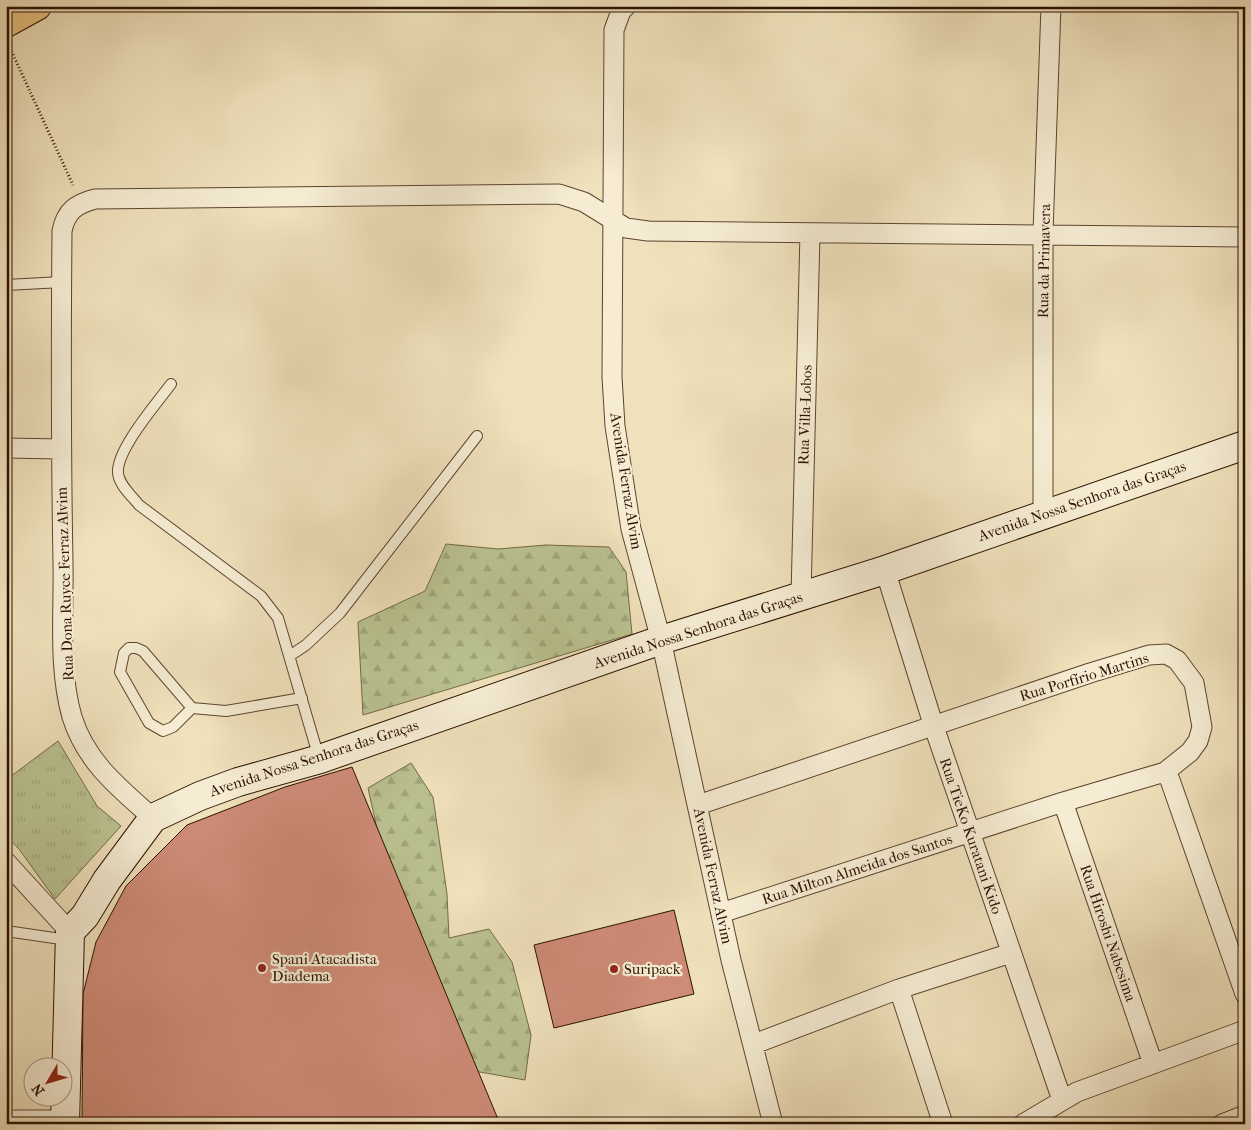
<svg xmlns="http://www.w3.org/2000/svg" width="1251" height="1130" font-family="'IM FELL French Canon',serif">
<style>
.forest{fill:url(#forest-firs);stroke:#746948}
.park{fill:url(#park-tufts);stroke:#746948}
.building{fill:#ce8b76;stroke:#2d1000}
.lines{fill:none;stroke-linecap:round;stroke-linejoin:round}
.lane-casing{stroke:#5e442f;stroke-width:12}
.street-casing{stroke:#5e442f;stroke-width:21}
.secondary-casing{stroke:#2d1000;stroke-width:30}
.highway-casing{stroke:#2d1000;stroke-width:30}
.path{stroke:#2d1000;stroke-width:3;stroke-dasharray:1 2.5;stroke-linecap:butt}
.lane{stroke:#f5ecd3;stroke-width:10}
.street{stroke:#f5ecd3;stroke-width:19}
.secondary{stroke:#f5ecd3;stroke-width:28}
.highway{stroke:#e8c07e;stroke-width:28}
.poi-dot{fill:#8f2418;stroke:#f5ecd3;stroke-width:2}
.labels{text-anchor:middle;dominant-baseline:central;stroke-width:4.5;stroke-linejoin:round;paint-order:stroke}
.street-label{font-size:15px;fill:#2d1000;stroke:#f5ecd3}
.poi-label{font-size:15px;fill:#2d1000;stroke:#f5ecd3;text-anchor:start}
</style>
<defs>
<pattern id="forest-firs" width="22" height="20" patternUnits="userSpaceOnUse" patternTransform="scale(1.25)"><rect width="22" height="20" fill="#bac290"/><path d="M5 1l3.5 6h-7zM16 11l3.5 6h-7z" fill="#a0a67a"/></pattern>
<pattern id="park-tufts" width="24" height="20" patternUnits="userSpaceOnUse" patternTransform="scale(1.25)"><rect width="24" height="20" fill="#bac290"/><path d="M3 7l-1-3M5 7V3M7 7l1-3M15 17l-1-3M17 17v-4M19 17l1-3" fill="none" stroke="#a0a67a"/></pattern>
</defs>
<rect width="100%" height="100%" fill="#efe1bb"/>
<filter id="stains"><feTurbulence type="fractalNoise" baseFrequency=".004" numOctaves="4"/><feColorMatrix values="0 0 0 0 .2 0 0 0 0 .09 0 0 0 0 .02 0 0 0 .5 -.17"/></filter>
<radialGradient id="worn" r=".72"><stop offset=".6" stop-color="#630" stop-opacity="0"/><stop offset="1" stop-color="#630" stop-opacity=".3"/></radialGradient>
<path class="forest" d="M446,544l52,5 48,-4 63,2 17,25 6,62 -269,81 -5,-93 67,-31z
M411,763l22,34 14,97 2,44 40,-9 23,33 19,73 -6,45 -96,-17 -61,-275z"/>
<path class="park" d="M58,741l39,65 24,20 -66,73 -36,-50 -13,-13v-56z"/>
<path class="building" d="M352,767l148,357h-418l1,-130 13,-52 30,-56 61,-61 98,-38z
M674,910l20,84 -140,34 -20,-83z"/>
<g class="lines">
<defs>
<path id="lane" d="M6,285l56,-3
M171,384c-14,19 -55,66 -53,89 1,12 14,23 21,32l122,91 17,22 41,140
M291,655l15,-10 34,-32 137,-177
M192,708l-19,19 -10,4 -14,-8 -29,-51 4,-19 5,-5h7l7,3 49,57 34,3 76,-13
M6,931l62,9"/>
<path id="street" d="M626,6l-5,5 -7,19 -2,347 3,49 16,103 30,111 70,320 42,164
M6,448l55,1
M1043,515v-282l8,-227
M885,570l49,157 128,373
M801,596l9,-363
M1165,772l5,8 75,214
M1063,802l90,262
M698,805l392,-132 59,-18 17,-1 11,6 17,23 8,44 -4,14 -8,11 -25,20 -102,30 -342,111
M153,818c-34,-30 -67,-56 -81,-101 -14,-49 -8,-104 -9,-154 -2,-111 -2,-222 -1,-332 4,-20 14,-27 33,-32l464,-5 25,8 42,26 22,3 597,6
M6,862l64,70
M899,989l44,135
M754,1044l145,-55 112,-36
M6,1120h59
M1023,1124l54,-32 168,-62
M1222,1124l23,-9"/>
<path id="secondary" d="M65,1124l5,-192 15,-16 22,-36 46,-62 47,-22 38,-14 82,-23 341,-119 224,-70 360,-125"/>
<path id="highway" d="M6,23l31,-17"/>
</defs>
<use href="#lane" class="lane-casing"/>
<use href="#street" class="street-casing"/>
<use href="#secondary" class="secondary-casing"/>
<use href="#highway" class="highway-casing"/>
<path class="path" d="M10,48l63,137"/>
<use href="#lane" class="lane"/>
<use href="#street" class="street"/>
<use href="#secondary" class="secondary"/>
<use href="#highway" class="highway"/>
</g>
<g class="poi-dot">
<circle cx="262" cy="968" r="5"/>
<circle cx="614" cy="969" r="5"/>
</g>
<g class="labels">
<g class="street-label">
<text transform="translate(1044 261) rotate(-89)">Rua da Primavera</text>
<text transform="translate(805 415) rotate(-88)">Rua Villa-Lobos</text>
<text transform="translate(626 481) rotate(81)">Avenida Ferraz Alvim</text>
<text transform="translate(1082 501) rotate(-19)">Avenida Nossa Senhora das Graças</text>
<text transform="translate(65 584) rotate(-92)">Rua Dona Ruyce Ferraz Alvim</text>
<text transform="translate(698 630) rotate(-18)">Avenida Nossa Senhora das Graças</text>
<text transform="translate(1084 677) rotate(-17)">Rua Porfírio Martins</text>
<text transform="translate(314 758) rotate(-18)">Avenida Nossa Senhora das Graças</text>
<text transform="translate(971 836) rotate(71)">Rua TieKo Kuratani Kido</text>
<text transform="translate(857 869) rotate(-18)">Rua Milton Almeida dos Santos</text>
<text transform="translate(713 876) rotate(78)">Avenida Ferraz Alvim</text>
<text transform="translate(1108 933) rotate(71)">Rua Hiroshi Nabesima</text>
</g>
<g class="poi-label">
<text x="272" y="959">Spani Atacadista<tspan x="272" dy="17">Diadema</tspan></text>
<text x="624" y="969">Suripack</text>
</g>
</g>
<rect width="1251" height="1130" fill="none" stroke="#efe1bb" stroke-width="25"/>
<rect x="8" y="8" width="1236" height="1115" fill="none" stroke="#2d1000" stroke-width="2.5"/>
<rect x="12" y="12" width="1226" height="1105" fill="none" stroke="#2d1000"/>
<g transform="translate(48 1082) rotate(232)"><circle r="24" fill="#f5ecd3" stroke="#a5947f"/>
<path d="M0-4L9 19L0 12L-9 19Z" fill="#8f2418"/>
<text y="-8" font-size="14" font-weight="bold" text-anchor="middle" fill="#2d1000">N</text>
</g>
<rect width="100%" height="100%" filter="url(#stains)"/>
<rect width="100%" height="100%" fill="url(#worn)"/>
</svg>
